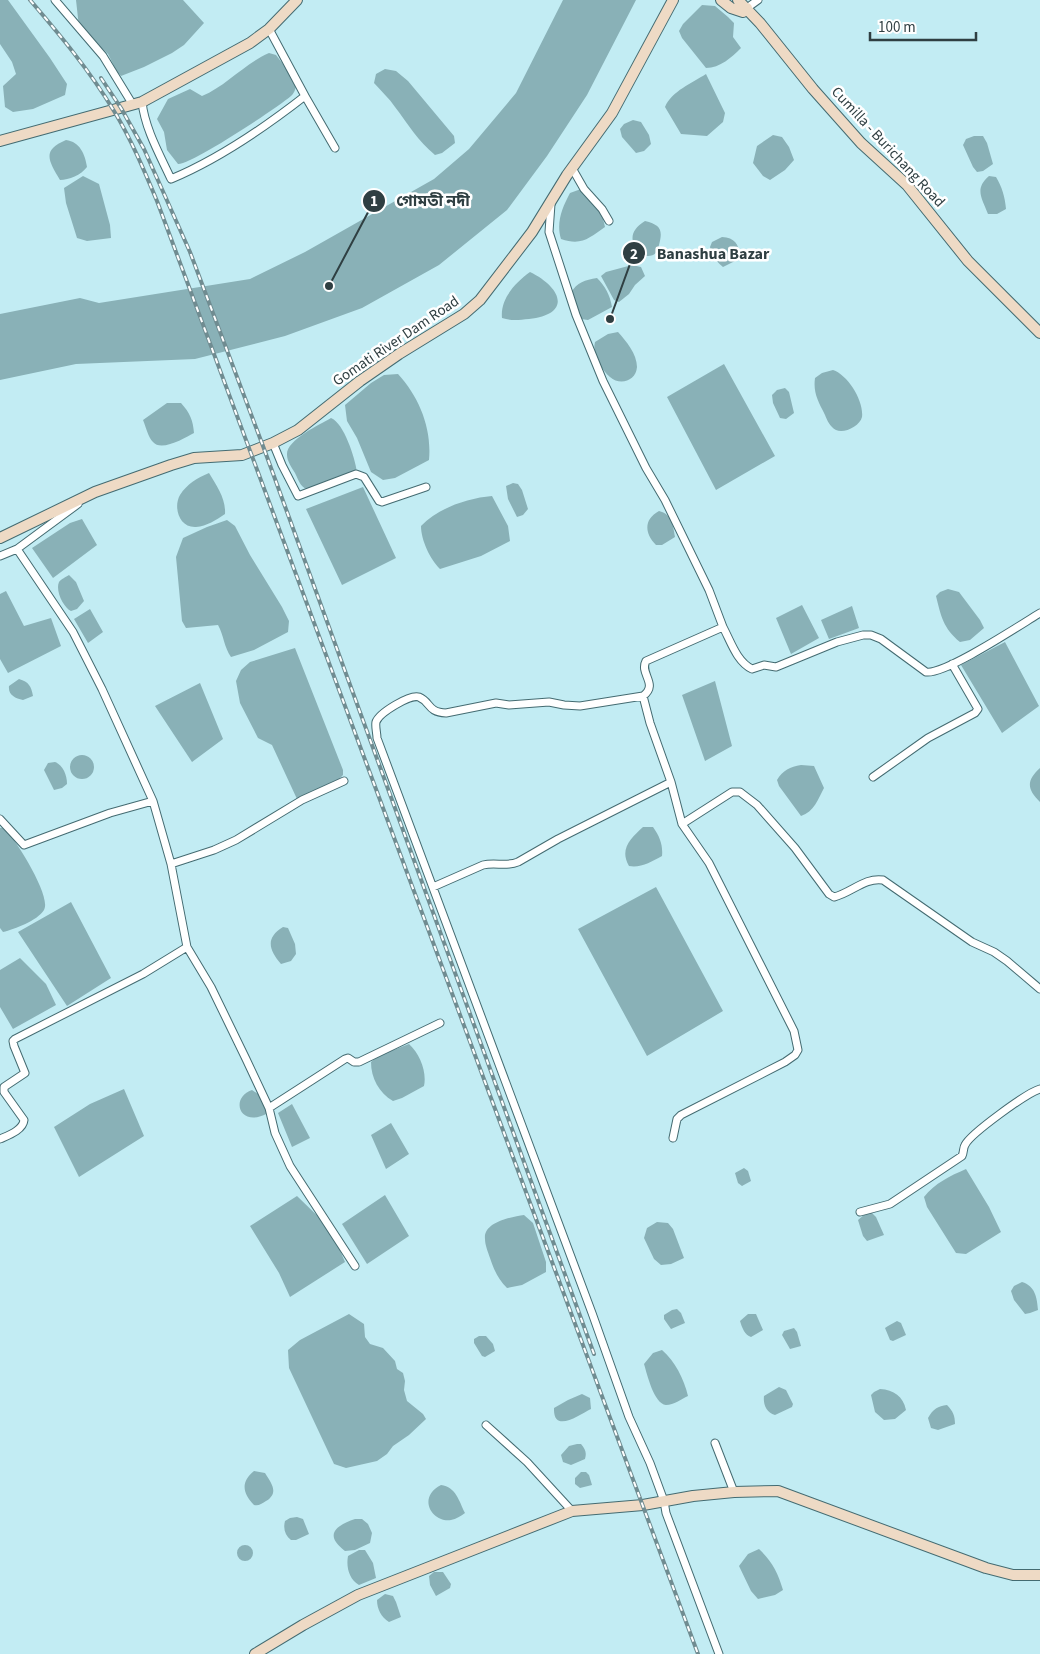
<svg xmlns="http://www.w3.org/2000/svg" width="1040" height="1654" font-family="'Source Sans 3','Noto Sans Bengali',sans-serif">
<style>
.water{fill:#89b1b7}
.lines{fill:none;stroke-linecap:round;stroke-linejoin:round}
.street-casing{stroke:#446b71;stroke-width:9}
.secondary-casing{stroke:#446b71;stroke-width:12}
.street{stroke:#fff;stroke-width:7}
.secondary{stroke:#eedac5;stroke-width:10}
.rail-casing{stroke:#708c91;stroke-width:4}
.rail{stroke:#fff;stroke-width:2;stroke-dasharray:5.5;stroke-linecap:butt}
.labels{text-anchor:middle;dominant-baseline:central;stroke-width:5;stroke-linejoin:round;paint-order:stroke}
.street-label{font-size:15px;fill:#2f3f42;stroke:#fff}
.leader{fill:none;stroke:#2f3f42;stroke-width:2}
.callout-dot{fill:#2f3f42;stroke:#fff;stroke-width:2}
.mark-label{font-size:15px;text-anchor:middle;font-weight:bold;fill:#fff}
.callout-label{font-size:16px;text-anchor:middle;font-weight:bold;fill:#2f3f42;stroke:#fff;stroke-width:5;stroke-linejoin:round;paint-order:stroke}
</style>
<rect width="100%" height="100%" fill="#c2ecf3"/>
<path class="water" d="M0,0h8l42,58 17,26 -2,11 -32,14 -20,3 -8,-5 -2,-21 13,-12 -4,-12 -12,-18z
M76,0h107l21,23 -20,22 -12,8 -28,14 -23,9 -4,-4 -9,-18 -29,-27z
M563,0h73l-49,95 -40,61 -40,54 -68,55 -77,43 -77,28 -90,23 -119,5 -76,16v-66l80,-16 19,5 151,-24 55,-27 129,-73 35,-30 47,-56z
M702,5l13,1 13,11 6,6 -1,14 8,11c-9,9 -21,20 -35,20l-24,-30 -3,-7 4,-7z
M269,53l7,2 7,9 13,22c-1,5 -2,7 -5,10 -14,12 -100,69 -113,68l-11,-14 -3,-18 -7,-13 11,-20 22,-10 12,7c24,-10 42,-32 67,-43z
M385,69l11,2 12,10 46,55 1,7 -13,10 -7,2c-17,-14 -27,-31 -40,-48 -6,-9 -14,-16 -21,-24l2,-9z
M706,74l19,39 -2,9 -16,14 -26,-2 -16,-27c7,-16 27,-24 41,-33z
M633,120l8,2 8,13 2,9 -7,7 -8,2 -14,-16 -2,-8 4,-5z
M773,135l9,2 7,10 5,13 -9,10 -15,10 -7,-4 -10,-13 4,-17z
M974,136h9l4,7 6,21 -10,7 -6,1 -4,-5 -10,-22 3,-6z
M66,140c14,2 19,14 21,27 -6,8 -18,13 -27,13 -12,-20 -18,-30 6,-40z
M83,176l16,8 11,41 1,13 -24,3 -10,-3 -11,-35 -2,-15z
M989,176l7,1c6,10 9,20 10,32l-9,5h-9c-6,-16 -14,-25 1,-38z
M581,189l20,21 4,17c-16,11 -23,19 -44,12 -5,-16 1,-31 9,-46z
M645,221c16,4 18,9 14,24 -1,4 -2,8 -6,10 -1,1 -8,1 -9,1 -15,-11 -16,-25 1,-35z
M722,237c14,1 18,8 17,22l-16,8c-7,-6 -11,-11 -13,-20l2,-5z
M632,265l9,2 4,9 -10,9 -6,9 -10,8 -5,-2 -13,-24 5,-4z
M530,272c31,15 43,42 -1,47 -10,1 -18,2 -27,-1 -2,-19 13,-35 28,-46z
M597,278c8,8 13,17 15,29l-24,13 -7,-1 -10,-26c6,-11 14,-13 26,-15z
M618,332c8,9 19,22 19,35 -1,14 -17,19 -27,10 -4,-3 -7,-8 -10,-12 -4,-7 -7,-15 -5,-23l13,-8z
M724,364l51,92 -59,34 -49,-93z
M833,370c15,5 31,31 29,47 -2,9 -18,17 -26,13 -6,-3 -9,-10 -11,-15 -7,-14 -12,-22 -10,-37l7,-5z
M398,374c21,23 34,54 31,86l-34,18 -12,2 -12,-8 -14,-34 -10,-17 -2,-16 26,-22 13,-8z
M785,388l4,4 5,21 -8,6 -6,-1 -7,-15 -1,-8 5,-5z
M167,403h14c9,10 12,17 13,30 -9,5 -33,19 -41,9 -5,-5 -7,-15 -10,-22z
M331,418c13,5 24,40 26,54l-47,18c-9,-1 -11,-9 -15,-17 -3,-5 -8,-12 -8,-18 -1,-15 32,-30 44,-37z
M209,473c8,13 17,26 16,41 -9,6 -18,12 -29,13 -17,1 -23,-20 -16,-32 7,-11 17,-17 29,-22z
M513,483l5,1 4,6 6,19 -5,6 -6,2 -9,-18 -2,-13z
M363,487l33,71 -54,27 -36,-76z
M492,496l16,30 2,15 -29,15 -41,13c-10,-10 -19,-29 -19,-43 17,-18 47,-28 71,-30z
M659,511c13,3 14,14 16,26l-13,8h-6c-12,-12 -12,-26 3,-34z
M82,519l15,26 -44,33 -21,-30 38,-25z
M227,520l8,6 15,29 32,52 7,14 -1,11 -34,18 -23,7c-7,-10 -7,-21 -13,-32l-32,3 -4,-7 -6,-64 7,-19 24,-11z
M69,575l7,7 8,19 -7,8 -6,2c-7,-3 -16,-20 -12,-29 2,-3 7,-5 10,-7z
M948,589l11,3 21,28 4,8 -14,12 -10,2c-17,-14 -19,-26 -24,-46l4,-4z
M6,591l18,35 27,-8 10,28 -53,27 -8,-14v-65z
M802,605l17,33 -28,16 -15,-36z
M852,606l7,22 -30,11 -8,-19z
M90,609l13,23 -15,11 -14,-24z
M1005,642l34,64 -37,27 -41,-68z
M295,648l48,122v5l-5,5 -41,19 -25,-54 -14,-7 -18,-35 -4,-22 5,-11 9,-8z
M19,679c10,3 12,7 14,17l-10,4c-8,-2 -15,-5 -14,-14z
M715,681l17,65 -27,15 -23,-66z
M200,683l23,56 -31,23 -37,-56z
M70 767a12 12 0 1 1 24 0a12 12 0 1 1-24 0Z
M55,762c8,3 12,13 12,22l-5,4 -8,2 -10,-20 4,-7z
M801,765l13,1 10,22c-6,11 -10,24 -23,28l-22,-30 -2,-6c6,-10 13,-13 24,-15z
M1040,768v34c-13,-13 -14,-21 0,-34z
M5,827c10,13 47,69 39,83 -7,11 -29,19 -41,22l-3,-4v-100z
M643,827h10c7,10 10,18 9,29 -11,6 -21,12 -33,10 -10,-17 2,-28 14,-39z
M656,887l67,124 -76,45 -69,-127z
M71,902l40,76 -44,28 -49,-74z
M283,927l5,1 7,16 1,10 -5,7 -10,3c-12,-14 -16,-26 2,-37z
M20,958l26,26 10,21 -43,24 -13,-22v-37z
M409,1044c11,10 18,28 15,42l-22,12 -9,3c-14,-8 -22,-23 -22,-39l7,-6z
M124,1089l20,47 -65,41 -25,-50 36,-23z
M252,1090l6,4 10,19c-28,16 -39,-15 -16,-23z
M292,1104l18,34 -18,9 -14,-34z
M391,1123l18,31 -23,15 -15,-34z
M744,1168l4,3 3,10 -9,5 -4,-3 -3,-10z
M966,1169l23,38 12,25 -35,22 -10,-1 -29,-46 -3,-10c11,-14 26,-21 42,-28z
M385,1195l24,41 -42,28 -25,-40z
M297,1196l34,33 14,33 -55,35 -11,-24 -29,-47z
M871,1212l5,5 8,18 -17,6 -4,-5 -5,-16 7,-6z
M524,1215l9,8 13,39v10l-24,13 -15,3c-9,-9 -13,-18 -17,-30 -2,-6 -5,-13 -5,-19 -2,-17 26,-22 39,-24z
M657,1222l11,1 5,6 11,29 -13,6 -10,1 -7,-6 -10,-21 3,-10z
M1022,1282c13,4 15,15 16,28l-8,3 -5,1 -11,-14 -3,-9 3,-5z
M677,1309l4,4 4,10 -14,6 -7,-10v-4l8,-5z
M349,1314l15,10 1,13 5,7 13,4 12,13 2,8 6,4 2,8 -1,9 3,11 16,13 3,5 -17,16 -16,11 -6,8 -10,7 -31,7 -12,-4 -45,-96 -1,-18 12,-10z
M748,1314h8l7,16 -12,7c-6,-2 -9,-9 -11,-16z
M897,1321l4,2 5,12 -13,6 -3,-1 -5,-12 3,-2z
M794,1328l3,4 4,14 -11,3 -8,-14 2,-4z
M486,1336l7,8 2,7 -10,6 -3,-1 -8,-13v-4l5,-3z
M662,1350c13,11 22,29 26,46 -7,3 -14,9 -22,9 -12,-1 -19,-31 -22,-41l9,-11z
M779,1387l7,3 7,14 -1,3 -17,8c-9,-3 -12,-11 -11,-19z
M880,1389c14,1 23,7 26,21l-11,9 -11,1 -9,-8 -4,-17 3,-3z
M582,1394l8,4 1,11c-12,6 -38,25 -37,-1l14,-8z
M947,1405c6,6 8,11 8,19l-17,6 -7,-2 -3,-10c5,-9 10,-12 19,-13z
M577,1444h4c4,5 6,8 4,15l-14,6 -8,-3 -2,-7 8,-9z
M254,1471l11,2c7,11 14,20 1,28 -5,3 -7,5 -12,4 -11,-11 -14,-23 0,-34z
M581,1472h5l3,3 3,10 -12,3 -5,-4v-6z
M441,1485c15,2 18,16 24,28 -4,3 -9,6 -14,7 -18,3 -35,-22 -10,-35z
M297,1517l6,2 6,15 -13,6h-5c-6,-5 -8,-11 -6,-19l5,-3z
M355,1519h7l6,5 4,9 -2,10 -15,7 -10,1c-21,-16 -10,-25 10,-32z
M237 1553a8 8 0 1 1 16 0a8 8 0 1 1-16 0Z
M759,1549c13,12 19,24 24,41l-8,5 -17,4 -7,-8 -12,-25 9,-12z
M359,1550h6l8,13 3,15 -17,7c-10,-6 -13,-18 -11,-29z
M434,1572h9l8,12 -1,4 -14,8 -6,-11 -1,-9z
M385,1594l8,2 3,6 5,15 -12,5c-8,-5 -12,-13 -12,-22z"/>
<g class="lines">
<defs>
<path id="street" d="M55,0l48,56 30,49
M747,8l11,-8
M305,96l30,52
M142,102c3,27 18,53 29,77 48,-20 93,-51 134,-83l-36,-67
M572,168l12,21 18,20 7,12
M551,204l-2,28 27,83 27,66 43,87 19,32 44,90 14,37 -77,34c-7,13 13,23 -3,35l-63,10 -16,-1 -15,-3 -40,3 -13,-2 -50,10c-19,-1 -15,-11 -27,-16 -9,-3 -40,16 -43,25 -1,5 1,11 1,16l215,575 37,104 21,46 14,38 2,12 53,141
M273,443l9,22 16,31 58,-22 8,3 15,24 3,1 44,-15
M78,504l-61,45 56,83 29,57 51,112 18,63
M0,556l17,-7
M723,627c8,15 14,35 29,42l12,-4 12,2 61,-25 26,-7h8l10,4 45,33c19,3 94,-47 114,-59
M643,696l7,27 21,59 11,42 27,39 85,168 4,19 -3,5 -10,7 -104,53 -4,4 -4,19
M873,777l55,-39 47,-25 3,-4 -26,-45
M0,819l24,26 86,-32 43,-12
M682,824l50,-32h8l17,13 38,43 34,46 5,3c17,-4 31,-20 49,-17l89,62 22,10 13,9 33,28
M433,887l50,-22c12,-3 24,2 35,-3l40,-23 113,-57
M187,947l24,40 35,72 23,49 6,25 15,33 65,100
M269,1108l76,-49 3,-1 6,4h5l81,-39
M0,1139c9,-4 23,-9 24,-19l-20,-28v-5l21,-14 -11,-27 -1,-5 2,-2 128,-65 44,-27 -16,-83 43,-14 22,-10 66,-40 42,-19
M860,1212l30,-8 72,-48c2,-4 1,-8 3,-11 5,-11 63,-53 75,-56
M486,1425l41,37 45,49
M715,1443l19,49"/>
<path id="secondary" d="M721,0l10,8 12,4 4,-4
M738,0l22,23 53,66 48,54 46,42 61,76 72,72
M0,141l142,-39 108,-59 19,-14 28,-29
M0,538l95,-46 76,-27 23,-7 48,-3 31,-12 25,-13 62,-49 39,-27 65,-40 16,-14 52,-68 35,-57 45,-62 61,-113
M255,1654l48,-29 55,-30 214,-84 71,-6 50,-9 41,-4 44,-1 208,77 27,7h27"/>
</defs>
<use href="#street" class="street-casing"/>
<use href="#secondary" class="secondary-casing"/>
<use href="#street" class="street"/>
<use href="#secondary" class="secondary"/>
<defs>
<path id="rail" d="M30,0c30,35 60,71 84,111 17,28 30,59 43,90l541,1453
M101,78l20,30 23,41 46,103 73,194 331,908"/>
</defs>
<use href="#rail" class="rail-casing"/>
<use href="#rail" class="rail"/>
</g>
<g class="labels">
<g class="street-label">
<text transform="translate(888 147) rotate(47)">Cumilla - Burichang Road</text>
<text transform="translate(396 341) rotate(-34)">Gomati River Dam Road</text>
</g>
</g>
<path class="leader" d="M329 286L374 201M610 319L634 253"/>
<g class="callout-dot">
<circle cx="329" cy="286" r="5"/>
<circle cx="610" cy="319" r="5"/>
<circle cx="374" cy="201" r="12"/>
<circle cx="634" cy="253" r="12"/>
</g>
<g class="mark-label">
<text x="374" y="206">1</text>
<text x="634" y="259">2</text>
</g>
<g class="callout-label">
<text x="433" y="206">গোমতী নদী</text>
<text x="713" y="259">Banashua Bazar</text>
</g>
<path d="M870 32v8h106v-8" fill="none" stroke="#2f3f42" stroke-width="2.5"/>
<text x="878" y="32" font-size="15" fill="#2f3f42" stroke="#ffffff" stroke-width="4" paint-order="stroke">100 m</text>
</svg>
